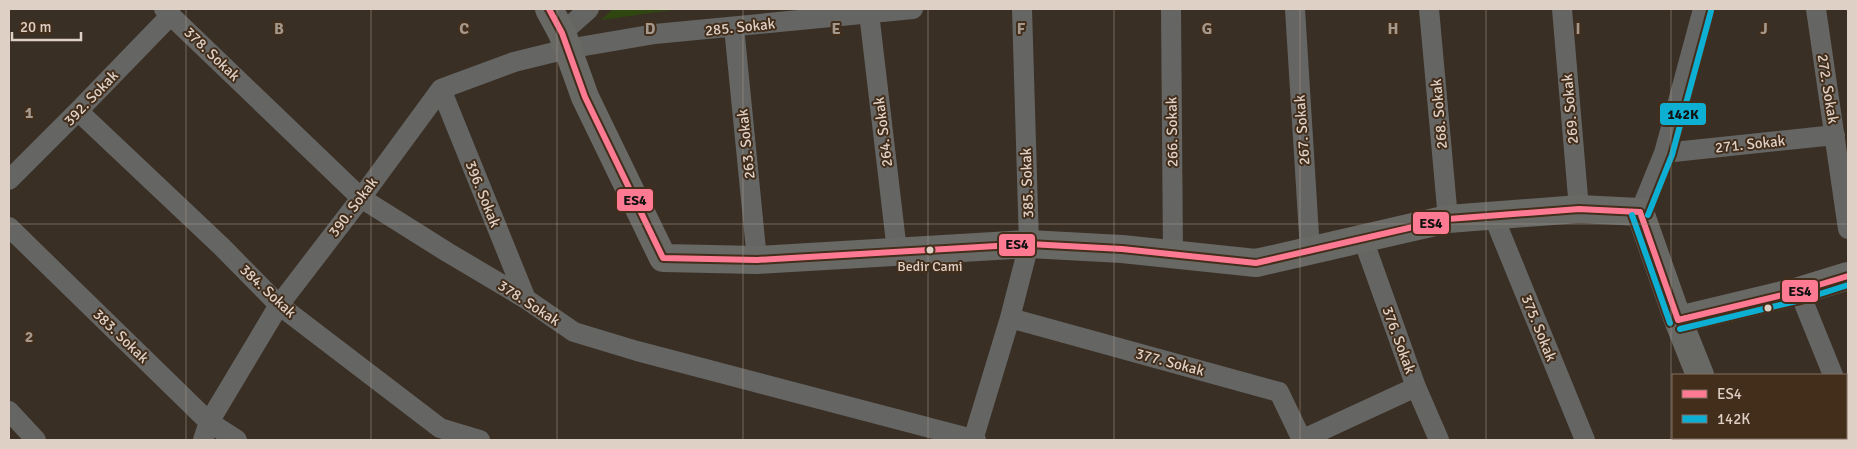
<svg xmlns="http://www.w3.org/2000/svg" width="1857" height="449" font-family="Signika,sans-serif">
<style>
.green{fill:#304611}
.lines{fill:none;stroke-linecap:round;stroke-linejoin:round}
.street{stroke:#656664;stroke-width:20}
.secondary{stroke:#686865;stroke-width:28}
.bus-1-casing{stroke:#432e1c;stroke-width:10}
.bus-2-casing{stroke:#432e1c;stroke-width:10}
.bus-1{stroke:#fe7a93;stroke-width:6}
.bus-2{stroke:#0dafd3;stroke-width:6}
.grid{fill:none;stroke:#a5988d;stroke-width:1;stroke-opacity:0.55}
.bus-dot{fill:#ded0c5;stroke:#432e1c;stroke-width:2}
.labels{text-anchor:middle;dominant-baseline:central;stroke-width:4;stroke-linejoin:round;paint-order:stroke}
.bus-label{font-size:14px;fill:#ded0c5;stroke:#432e1c}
.street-label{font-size:15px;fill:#ded0c5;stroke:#432e1c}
.grid-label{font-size:16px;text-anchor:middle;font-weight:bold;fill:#a5988d;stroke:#432e1c;stroke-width:4;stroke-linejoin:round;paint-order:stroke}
.line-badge{stroke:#432e1c;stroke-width:2}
.pale-badge-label{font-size:14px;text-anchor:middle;font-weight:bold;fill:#111}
</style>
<rect width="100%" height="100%" fill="#3a2f25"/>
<path class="green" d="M613,9h66l-78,11z"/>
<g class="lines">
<path class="street" d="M164,9l197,189 86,54 79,47 48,33 63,19 339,89
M1171,9l2,246
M1295,9l15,242
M1429,9l19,210
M1562,9l17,200
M1816,9l32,220
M869,13l28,238
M734,27l23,233
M562,33l27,-24
M441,89l85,210
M78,111l144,136 57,58 161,123 40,12
M1664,153l171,-18
M9,180l69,-69 93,-96
M1640,212l24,-59 39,-144
M1493,215l92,225
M9,227l200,195 28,18
M1363,239l53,148 23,53
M1799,291l34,84
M1010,318l269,74 23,48
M1846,406l2,6
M9,411l27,29
M203,440l6,-18 70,-117 82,-107 80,-109 73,-27 53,-13 88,-15 258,-25
M973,440l37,-122 19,-74 -7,-235
M1301,440l115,-53"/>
<path class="secondary" d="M549,9l13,24 23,64 78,161 94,2 272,-16 93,5 134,14 192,-44 131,-10 61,3 38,108 22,55
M1678,320l121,-29 49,-15
M1725,438l1,2"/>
<defs>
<path id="bus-1" d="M549,9l13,24 23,64 78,161 94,2 272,-16 93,5 134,14 192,-44 131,-10 61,3
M1640,212l38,108
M1678,320l121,-29 49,-15"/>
<path id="bus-2" d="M1632,215l38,108
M1648,215l24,-60 39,-144
M1680,329l121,-29 47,-15"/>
</defs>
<use href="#bus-1" class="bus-1-casing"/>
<use href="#bus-2" class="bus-2-casing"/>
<use href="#bus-1" class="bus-1"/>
<use href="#bus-2" class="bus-2"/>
</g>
<path class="grid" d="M186,9v431M371,9v431M557,9v431M743,9v431M928,9v431M1114,9v431M1300,9v431M1486,9v431M1671,9v431M9,224h1839"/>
<g class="bus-dot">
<circle cx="930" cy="250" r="4.5"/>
<circle cx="1768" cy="308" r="4.5"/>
</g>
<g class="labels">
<g class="bus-label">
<text x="930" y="266">Bedir Cami</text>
</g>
<g class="street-label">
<text transform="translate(740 27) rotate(-6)">285. Sokak</text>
<text transform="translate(212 54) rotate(44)">378. Sokak</text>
<text transform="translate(1828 89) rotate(81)">272. Sokak</text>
<text transform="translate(91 98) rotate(-46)">392. Sokak</text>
<text transform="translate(1570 109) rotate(-95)">269. Sokak</text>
<text transform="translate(1439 114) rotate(-95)">268. Sokak</text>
<text transform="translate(1302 130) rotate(-94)">267. Sokak</text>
<text transform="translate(883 132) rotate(-97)">264. Sokak</text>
<text transform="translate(1172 132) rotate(-91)">266. Sokak</text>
<text transform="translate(746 144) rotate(-96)">263. Sokak</text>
<text transform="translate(1750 144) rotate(-6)">271. Sokak</text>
<text transform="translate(1027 183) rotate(-92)">385. Sokak</text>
<text transform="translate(483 194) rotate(68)">396. Sokak</text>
<text transform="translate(353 207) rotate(-53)">390. Sokak</text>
<text transform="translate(268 291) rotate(43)">384. Sokak</text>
<text transform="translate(529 303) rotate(33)">378. Sokak</text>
<text transform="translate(1539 328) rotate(68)">375. Sokak</text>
<text transform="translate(121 336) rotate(44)">383. Sokak</text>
<text transform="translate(1399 340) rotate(70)">376. Sokak</text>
<text transform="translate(1170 362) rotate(15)">377. Sokak</text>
</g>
</g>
<g class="grid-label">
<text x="279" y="34">B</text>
<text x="464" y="34">C</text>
<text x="650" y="34">D</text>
<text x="836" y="34">E</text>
<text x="1021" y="34">F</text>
<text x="1207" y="34">G</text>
<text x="1393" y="34">H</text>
<text x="1578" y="34">I</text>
<text x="1764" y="34">J</text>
<text x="29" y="118">1</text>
<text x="29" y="342">2</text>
</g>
<g class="line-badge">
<rect x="1659" y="102" width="48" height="24" rx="5" fill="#0dafd3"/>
<rect x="616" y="188" width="38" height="24" rx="5" fill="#fe7a93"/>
<rect x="1412" y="211" width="38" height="24" rx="5" fill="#fe7a93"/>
<rect x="998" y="233" width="38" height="24" rx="5" fill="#fe7a93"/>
<rect x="1781" y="279" width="38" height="24" rx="5" fill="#fe7a93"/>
</g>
<g class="pale-badge-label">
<text x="1683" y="119">142K</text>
<text x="635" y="205">ES4</text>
<text x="1431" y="228">ES4</text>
<text x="1017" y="249">ES4</text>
<text x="1800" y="296">ES4</text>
</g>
<rect width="1857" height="449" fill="none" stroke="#ded0c5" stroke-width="20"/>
<rect x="1672" y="374" width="175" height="65" fill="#432e1c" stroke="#816f60"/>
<rect x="1682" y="390" width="25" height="8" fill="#fe7a93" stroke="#816f60"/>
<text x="1717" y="399" font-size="15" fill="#ded0c5">ES4</text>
<rect x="1682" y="415" width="25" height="8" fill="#0dafd3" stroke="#816f60"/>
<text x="1717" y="424" font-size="15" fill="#ded0c5">142K</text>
<path d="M12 32v8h69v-8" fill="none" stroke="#ded0c5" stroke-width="2.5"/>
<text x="20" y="32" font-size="15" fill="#ded0c5" stroke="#432e1c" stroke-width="4" paint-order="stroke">20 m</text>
</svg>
